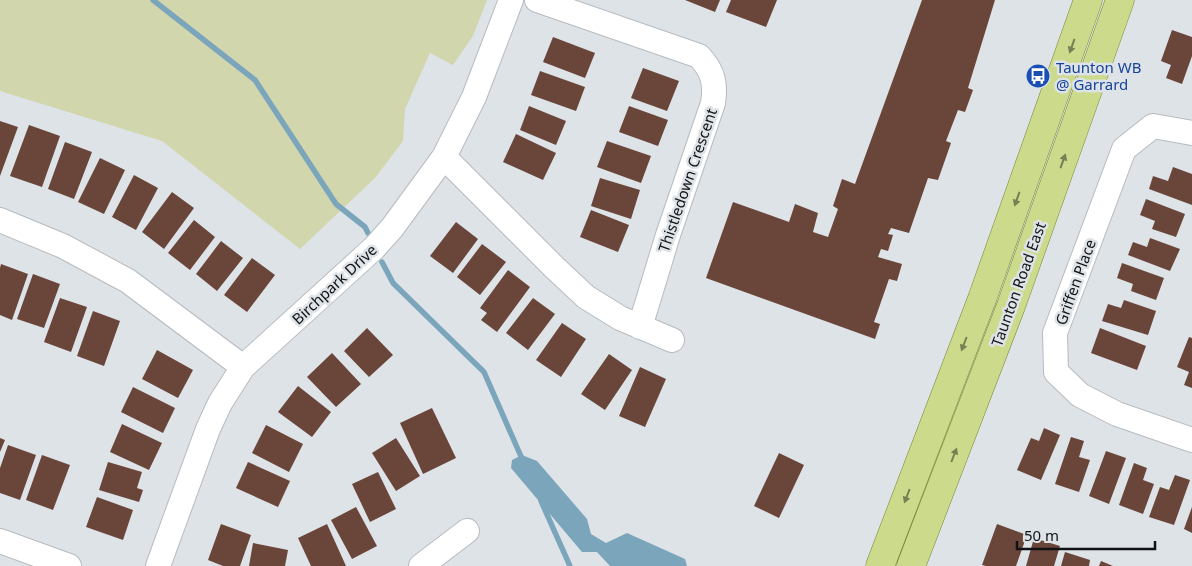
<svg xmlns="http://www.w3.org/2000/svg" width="1192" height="566" font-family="'Noto Sans',sans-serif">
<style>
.green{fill:#d1d6ad}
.water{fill:#7ba5bb}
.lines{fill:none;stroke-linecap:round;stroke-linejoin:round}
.stream{stroke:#7ba5bb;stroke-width:5.5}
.building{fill:#6a453a}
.minor-casing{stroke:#b6bbc0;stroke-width:26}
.major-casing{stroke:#74842f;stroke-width:29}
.minor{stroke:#fff;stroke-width:24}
.major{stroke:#ccda8b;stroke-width:28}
.oneway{fill:#778055}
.labels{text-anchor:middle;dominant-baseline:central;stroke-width:5;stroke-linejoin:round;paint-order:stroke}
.transit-label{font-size:15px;fill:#164399;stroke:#dee3e8;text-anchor:start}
.street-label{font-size:15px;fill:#101214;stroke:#dee3e8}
</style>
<rect width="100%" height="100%" fill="#dee3e8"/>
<path class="green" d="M0,0h487l-14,36 -20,29 -23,-12 -25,56 -2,32 -28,37 -75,71 -138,-108 -162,-50z"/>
<path class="water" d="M522,455l15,6 50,58 4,15 15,9 21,-10 58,26 2,7h-77l-13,-14h-15l-71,-84 1,-8z"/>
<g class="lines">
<path class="stream" d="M153,0l102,80 81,124 29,23 3,6
M382,262l11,21 91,89 39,89
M541,501l29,65"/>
</g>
<path class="building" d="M685,0h35l-5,12z
M731,0h46l-11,27 -40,-15z
M922,0h73l-27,88 5,2 -8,22 -7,-2 -12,31 5,2 -13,37 -10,-2 -19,55 -18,-5 -3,6 5,1 -5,16 -7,-2 -3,8 24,7 -5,17 -8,-2 -15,43 6,2 -5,15 -169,-61 27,-76 56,20 6,-18 23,9 -5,19 15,5 10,-28 -5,-3 9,-27 13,5z
M1172,30l20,7v19l-10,28 -16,-6 5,-13 -10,-4z
M553,37l42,16 -10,25 -42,-16z
M643,68l36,13 -12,30 -36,-13z
M540,71l45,16 -9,24 -45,-16z
M529,106l37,15 -10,24 -36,-15z
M629,106l39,14 -10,26 -39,-14z
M0,121l18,6 -18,49z
M29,125l31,11 -18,51 -32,-11z
M516,134l40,19 -13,27 -40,-18z
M607,141l44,15 -10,27 -44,-16z
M65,142l27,10 -18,47 -26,-10z
M100,158l25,12 -21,44 -26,-12z
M1173,167l19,7v31l-43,-16 4,-13 15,5z
M134,175l24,13 -22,42 -24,-13z
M600,178l40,12 -9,29 -40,-13z
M172,192l22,16 -30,41 -22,-17z
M1146,199l39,15 -9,23 -24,-8 3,-8 -15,-6z
M591,210l38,15 -11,27 -38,-15z
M194,220l21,17 -25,33 -22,-17z
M456,222l22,17 -25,34 -23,-17z
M1150,238l30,11 -10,22 -42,-16 5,-13 14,5z
M221,241l22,17 -26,33 -21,-17z
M482,244l24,18 -26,33 -23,-18z
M252,258l23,17 -28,37 -23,-17z
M1122,263l42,15 -8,22 -25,-9 2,-7 -16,-6z
M1,264l27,10 -16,46 -12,-5v-47z
M508,270l22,17 -33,45 -16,-12 6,-7 -7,-5z
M33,274l27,10 -16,44 -27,-9z
M60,298l27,9 -16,45 -27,-10z
M533,298l22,16 -27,36 -22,-17z
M1124,300l32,11 -8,24 -46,-14 6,-17 13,4z
M93,311l27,10 -16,45 -27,-10z
M562,323l24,16 -25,38 -25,-17z
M367,328l26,27 -24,22 -25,-26z
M1100,328l46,18 -9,24 -46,-17z
M1189,337l3,1v50l-8,-3 5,-13 -12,-5z
M157,350l36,20 -15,28 -36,-19z
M332,353l29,31 -25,23 -29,-30z
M609,354l23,16 -27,40 -24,-16z
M640,367l26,12 -21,48 -26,-11z
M298,386l33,26 -19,25 -34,-25z
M133,387l42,21 -12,25 -42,-21z
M432,408l24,50 -33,16 -23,-51z
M122,424l40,19 -13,27 -39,-18z
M266,425l37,19 -14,28 -37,-19z
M1044,428l16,7 -19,45 -24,-10 14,-32 8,3z
M1071,437l13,4 -5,16 11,3 -11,32 -24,-8z
M0,438l5,2 -5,12z
M396,438l24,38 -24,15 -24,-38z
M8,445l28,10 -16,45 -20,-7v-25z
M1106,451l20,7 -17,46 -20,-8z
M779,453l25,12 -25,53 -25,-12z
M42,455l28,10 -17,45 -27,-10z
M108,462l34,10 -5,16 6,2 -4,12 -40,-12z
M248,462l42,19 -12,26 -42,-19z
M1134,463l13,5 -4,12 11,4 -11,30 -24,-9z
M378,472l18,37 -26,13 -18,-38z
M1175,475l15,5 -16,45 -25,-8 11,-30 9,3z
M97,497l36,13 -10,30 -37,-13z
M356,507l21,39 -25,13 -21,-39z
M1192,507v26l-8,-4z
M221,524l30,11 -11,31h-17l-15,-6z
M327,524l19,42h-35l-13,-28z
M997,524l30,11 -11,31h-30l-4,-1z
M1034,538l26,8 -6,20h-28z
M253,543l35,7 -3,16h-36z
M1065,552l25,8 -1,6h-28z
M1101,561l12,5h-14z"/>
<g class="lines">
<defs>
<path id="minor" d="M537,0l162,56c14,15 17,27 14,47l-45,132 -28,92
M1192,133l-39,-7 -29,23 -69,184 1,39 24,23 37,19 75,26
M444,157l111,111 31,29 34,21 52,22
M0,220l63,26 65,35 115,86
M0,541l69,25
M158,566l50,-137 12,-26 23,-36 131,-119 18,-20 52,-71 30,-60 37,-97
M421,566l46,-35"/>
<path id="major" d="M880,566l102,-267 106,-299
M911,566l100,-260 109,-306"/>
</defs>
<use href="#minor" class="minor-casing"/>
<use href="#major" class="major-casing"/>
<use href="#minor" class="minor"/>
<use href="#major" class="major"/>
</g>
<defs><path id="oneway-solid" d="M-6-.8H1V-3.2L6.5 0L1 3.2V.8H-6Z" transform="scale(1.25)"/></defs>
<g class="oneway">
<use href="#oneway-solid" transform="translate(1072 46) rotate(110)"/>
<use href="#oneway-solid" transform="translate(1063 161) rotate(-70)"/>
<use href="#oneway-solid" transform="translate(1017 199) rotate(110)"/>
<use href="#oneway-solid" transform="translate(964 344) rotate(111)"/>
<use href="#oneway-solid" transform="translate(954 455) rotate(-69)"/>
<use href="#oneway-solid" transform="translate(907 496) rotate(111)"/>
</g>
<defs>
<symbol id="bus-disc" viewBox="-11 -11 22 22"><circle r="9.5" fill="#1a4fb4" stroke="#dee3e8"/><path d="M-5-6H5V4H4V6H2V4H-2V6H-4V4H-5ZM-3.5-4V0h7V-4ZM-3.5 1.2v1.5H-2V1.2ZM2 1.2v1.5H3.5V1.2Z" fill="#fff"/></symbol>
</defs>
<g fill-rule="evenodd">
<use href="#bus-disc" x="1024" y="62" width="28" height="28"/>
</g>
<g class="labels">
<g class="transit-label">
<text x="1056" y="67">Taunton WB<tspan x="1056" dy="17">@ Garrard</tspan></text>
</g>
<g class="street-label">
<text transform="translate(687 180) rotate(-71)">Thistledown Crescent</text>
<text transform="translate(1075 282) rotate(-70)">Griffen Place</text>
<text transform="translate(334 284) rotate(-43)">Birchpark Drive</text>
<text transform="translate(1018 284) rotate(-70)">Taunton Road East</text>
</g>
</g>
<path d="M1017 541v8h138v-8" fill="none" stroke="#101214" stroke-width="2.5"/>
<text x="1024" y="541" font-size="15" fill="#101214" stroke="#dee3e8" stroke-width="4" paint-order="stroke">50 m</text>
</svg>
